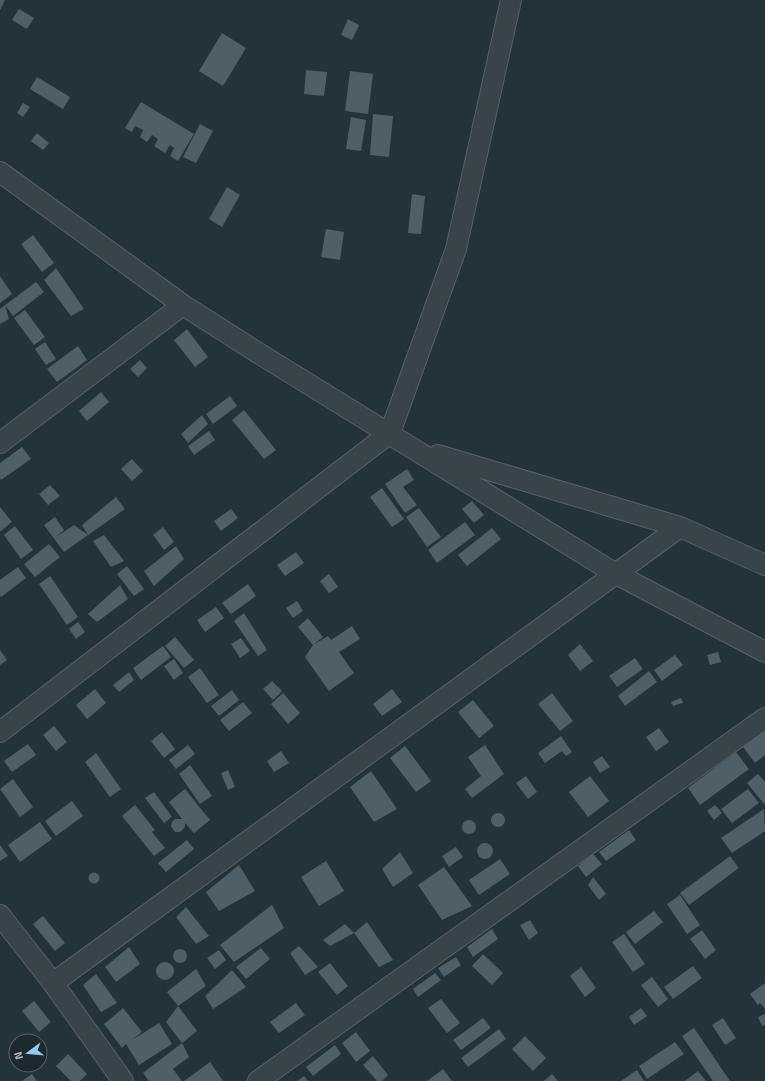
<svg xmlns="http://www.w3.org/2000/svg" width="765" height="1081" font-family="'Titillium Web',sans-serif">
<style>
.building{fill:#505f67}
.lines{fill:none;stroke-linecap:round;stroke-linejoin:round}
.minor-casing{stroke:#566168;stroke-width:22}
.minor{stroke:#38434a;stroke-width:20}
</style>
<rect width="100%" height="100%" fill="#243239"/>
<path class="building" d="M0,0h5l-5,10z
M19,9l15,9 -7,11 -15,-9z
M348,19l11,6 -7,15 -11,-5z
M222,33l24,15 -23,38 -24,-15z
M306,70l21,2 -3,24 -20,-2z
M350,71l23,3 -5,40 -23,-3z
M37,77l33,20 -7,12 -33,-20z
M141,102l53,32 -16,27 -8,-5 4,-8 -4,-3 -5,8 -11,-7 4,-7 -6,-4 -5,7 -7,-5 3,-7 -8,-4 -3,6 -7,-4z
M23,103l7,4 -7,10 -6,-4z
M373,114l20,2 -4,41 -19,-2z
M351,117l15,3 -5,31 -15,-2z
M200,124l13,7 -17,32 -13,-6z
M37,133l12,10 -6,7 -12,-9z
M227,187l13,8 -18,32 -13,-8z
M412,194l13,2 -4,38 -13,-1z
M326,229l18,3 -4,28 -19,-3z
M33,235l21,28 -12,9 -21,-28z
M56,268l28,41 -13,7 -27,-36z
M0,276l12,18 -12,9z
M36,282l8,10 -31,24 -8,-11 4,14 -9,5v-15z
M25,310l20,27 -11,8 -20,-27z
M187,329l21,28 -13,10 -21,-27z
M45,342l11,17 -10,6 -11,-16z
M78,346l9,14 -30,22 -10,-13z
M140,360l7,8 -9,9 -8,-8z
M101,392l8,10 -22,19 -8,-10z
M230,396l7,10 -24,18 -7,-10z
M244,410l32,40 -12,9 -32,-39z
M202,415l6,9 -20,19 -7,-9z
M209,431l6,9 -21,15 -6,-9z
M22,447l9,12 -30,21 -1,-2v-15z
M132,459l11,12 -11,10 -11,-12z
M407,469l7,11 -11,7 14,18 -12,8 -20,-29z
M50,485l10,11 -12,9 -9,-11z
M382,488l22,31 -12,8 -22,-30z
M116,497l9,12 -37,26 -6,-10z
M472,501l12,14 -10,8 -12,-14z
M0,507l12,15 -11,9h-1z
M419,508l22,29 -14,10 -21,-30z
M231,509l7,9 -17,13 -7,-10z
M55,517l9,13 -8,7 18,-12 14,10 -24,17 -20,-27z
M465,522l10,13 -38,28 -9,-13z
M15,526l18,24 -12,9 -17,-24z
M163,527l11,15 -10,8 -11,-15z
M492,528l9,11 -34,27 -9,-11z
M104,535l20,26 -13,6 -18,-26z
M49,544l11,13 -25,20 -11,-13z
M176,546l8,13 -30,27 -10,-15z
M296,552l8,11 -19,13 -8,-11z
M127,566l17,23 -10,7 -17,-22z
M18,567l8,11 -25,19 -1,-2v-15z
M329,574l9,13 -9,6 -9,-12z
M50,576l28,41 -11,8 -28,-41z
M248,584l8,12 -25,18 -9,-11z
M120,585l8,14 -31,23 -9,-8z
M297,601l6,10 -10,7 -7,-10z
M216,607l8,11 -19,14 -8,-12z
M244,613l23,37 -9,6 -24,-35z
M308,618l15,19 -10,8 15,-9 3,4 21,-14 8,13 -21,13 15,21 -25,18 -24,-34 8,-12 -15,-18z
M78,622l7,10 -9,7 -7,-10z
M175,637l19,23 -10,8 -19,-22z
M241,638l9,13 -10,7 -9,-14z
M580,644l13,17 -13,10 -12,-16z
M163,646l8,11 -30,23 -8,-12z
M0,650l7,10 -7,5z
M718,652l3,10 -11,3 -3,-10z
M675,655l8,10 -21,16 -8,-11z
M635,658l8,11 -26,18 -8,-11z
M174,659l9,14 -9,7 -10,-14z
M200,668l19,27 -12,8 -19,-26z
M649,671l8,11 -32,24 -7,-10z
M129,672l5,8 -15,12 -6,-7z
M272,681l10,10 -9,9 -10,-11z
M95,689l11,14 -19,16 -11,-14z
M392,689l10,13 -20,14 -9,-12z
M232,690l7,10 -20,16 -8,-10z
M283,693l17,20 -12,11 -17,-20z
M552,693l21,28 -13,10 -22,-27z
M681,698l2,5 -10,3 -2,-4z
M473,700l21,26 -15,12 -21,-26z
M243,702l9,11 -23,18 -9,-11z
M54,726l13,16 -11,9 -13,-16z
M659,728l10,14 -13,9 -10,-14z
M765,730v25l-10,8 -12,-16z
M162,732l13,17 -11,9 -13,-17z
M561,736l11,16 -6,4 -4,-5 -17,12 -7,-10z
M28,744l8,11 -24,17 -8,-11z
M188,745l7,9 -19,15 -7,-9z
M485,745l19,29 -32,24 -7,-9 16,-13 -13,-19z
M405,746l26,35 -15,11 -26,-34z
M281,751l8,12 -15,9 -7,-11z
M736,752l13,17 -49,36 -12,-17z
M96,753l25,36 -11,8 -25,-35z
M602,756l8,11 -10,6 -7,-11z
M190,765l22,31 -12,8 -21,-30z
M228,770l7,17 -7,3 -7,-17z
M371,771l26,38 -23,13 -24,-35z
M758,774l7,8v21l-1,1 -17,-21z
M526,776l11,16 -9,7 -12,-16z
M590,776l19,25 -21,16 -19,-25z
M13,779l20,28 -13,10 -20,-28z
M185,789l25,31 -16,13 -9,-10v4l-5,5h-5l-4,-6 1,-4 3,-3h7l-13,-17z
M748,789l11,14 -27,20 -11,-14z
M154,792l18,25 -8,6 -19,-25z
M72,801l11,15 -27,20 -11,-15z
M135,805l20,25 -3,2 13,16 -11,8 -32,-40z
M715,805l7,8 -8,7 -7,-9z
M764,809l1,22 -33,22 -11,-15z
M491 820a7 7 0 1 1 14 0a7 7 0 1 1-14 0Z
M462 827a7 7 0 1 1 14 0a7 7 0 1 1-14 0Z
M40,822l12,17 -32,23 -12,-17z
M629,830l7,10 -30,21 -7,-9z
M187,840l7,9 -28,23 -8,-9z
M477 851a8 8 0 1 1 16 0a8 8 0 1 1-16 0Z
M0,845l8,11 -8,5z
M456,847l7,10 -14,10 -7,-11z
M400,852l13,21 -20,14 -11,-18z
M593,854l9,10 -16,13 -8,-11z
M730,856l9,12 -50,37 -9,-12z
M500,859l10,15 -31,21 -10,-15z
M326,861l18,30 -25,15 -18,-29z
M239,865l16,26 -36,20 -13,-19z
M444,867l28,39 -30,14 -24,-35z
M88.5 878a5.5 5.5 0 1 1 11 0a5.5 5.5 0 1 1-11 0Z
M593,877l13,17 -7,6 -11,-15z
M680,895l20,30 -13,9 -20,-30z
M272,905l12,23 -50,34 -14,-17z
M186,907l23,29 -13,8 -20,-27z
M654,911l9,11 -28,22 -9,-12z
M43,916l22,27 -10,8 -22,-27z
M530,920l8,13 -9,7 -9,-15z
M367,922l26,38 -14,7 -25,-34 -24,13 -7,-6 22,-16 9,9z
M492,929l6,10 -25,18 -6,-10z
M702,930l14,20 -11,9 -15,-20z
M624,934l21,30 -12,8 -21,-30z
M299,946l19,21 -13,8 -15,-22z
M129,947l11,17 -24,18 -11,-15z
M261,948l9,11 -24,20 -10,-12z
M173 956a7 7 0 1 1 14 0a7 7 0 1 1-14 0Z
M219,950l7,10 -11,9 -8,-11z
M483,954l20,19 -11,12 -20,-19z
M456,957l5,8 -17,12 -6,-9z
M156 971a9 9 0 1 1 18 0a9 9 0 1 1-18 0Z
M330,963l18,23 -11,9 -19,-23z
M693,966l9,12 -29,21 -9,-12z
M581,967l15,21 -11,9 -15,-21z
M196,969l10,17 -28,20 -11,-14z
M232,970l14,17 -33,22 -8,-13z
M435,973l6,7 -23,17 -5,-8z
M96,974l21,29 -16,9 -18,-27z
M652,977l16,22 -10,8 -17,-22z
M765,983v26l-5,-6 -2,2 -8,-11z
M441,999l19,24 -13,10 -19,-25z
M34,1001l17,21 -12,10 -17,-21z
M296,1003l9,12 -26,18 -9,-11z
M178,1006l19,25 -15,12 -16,-21z
M123,1008l19,24 -10,8 27,-17 13,21 -33,21 -13,-21 -4,4 -18,-24z
M641,1008l6,8 -13,9 -5,-8z
M765,1014v11l-3,1 -4,-9z
M483,1018l8,10 -30,22 -8,-10z
M723,1018l13,20 -11,7 -13,-20z
M694,1028l36,53h-17l-31,-45z
M499,1029l7,10 -38,28 -7,-9z
M356,1032l14,19 -14,11 -14,-19z
M525,1036l21,22 -13,13 -21,-22z
M675,1042l9,12 -37,25 -8,-13z
M182,1043l7,14 -16,12 9,12h-33l-6,-8z
M335,1045l6,9 -28,22 -7,-9z
M68,1054l19,20 -7,7h-9l-15,-15z
M373,1056l15,19 -6,6h-5l-14,-16z
M210,1062l13,19h-39z
M443,1069l9,12h-25z
M637,1070l7,11h-23z
M698,1071l8,10h-21z
M32,1074l5,7h-15z
M552,1074l6,7h-14z
M304,1076l4,5h-11z"/>
<g class="lines">
<defs>
<path id="minor" d="M0,172l183,133 72,46 361,223 149,78
M0,443l183,-138
M438,455l242,72 85,38
M0,732l390,-299 66,-184 55,-249
M0,915l53,68 70,98
M53,983l627,-456
M258,1081l507,-363"/>
</defs>
<use href="#minor" class="minor-casing"/>
<use href="#minor" class="minor"/>
</g>
<g transform="translate(28 1053) rotate(254)"><circle r="19" fill="#1d282f" stroke="#59646b"/>
<path d="M0-3L7 15L0 10L-7 15Z" fill="#8fcaef"/>
<text y="-6" font-size="11" font-weight="bold" text-anchor="middle" fill="#b3bec5">N</text>
</g>
</svg>
